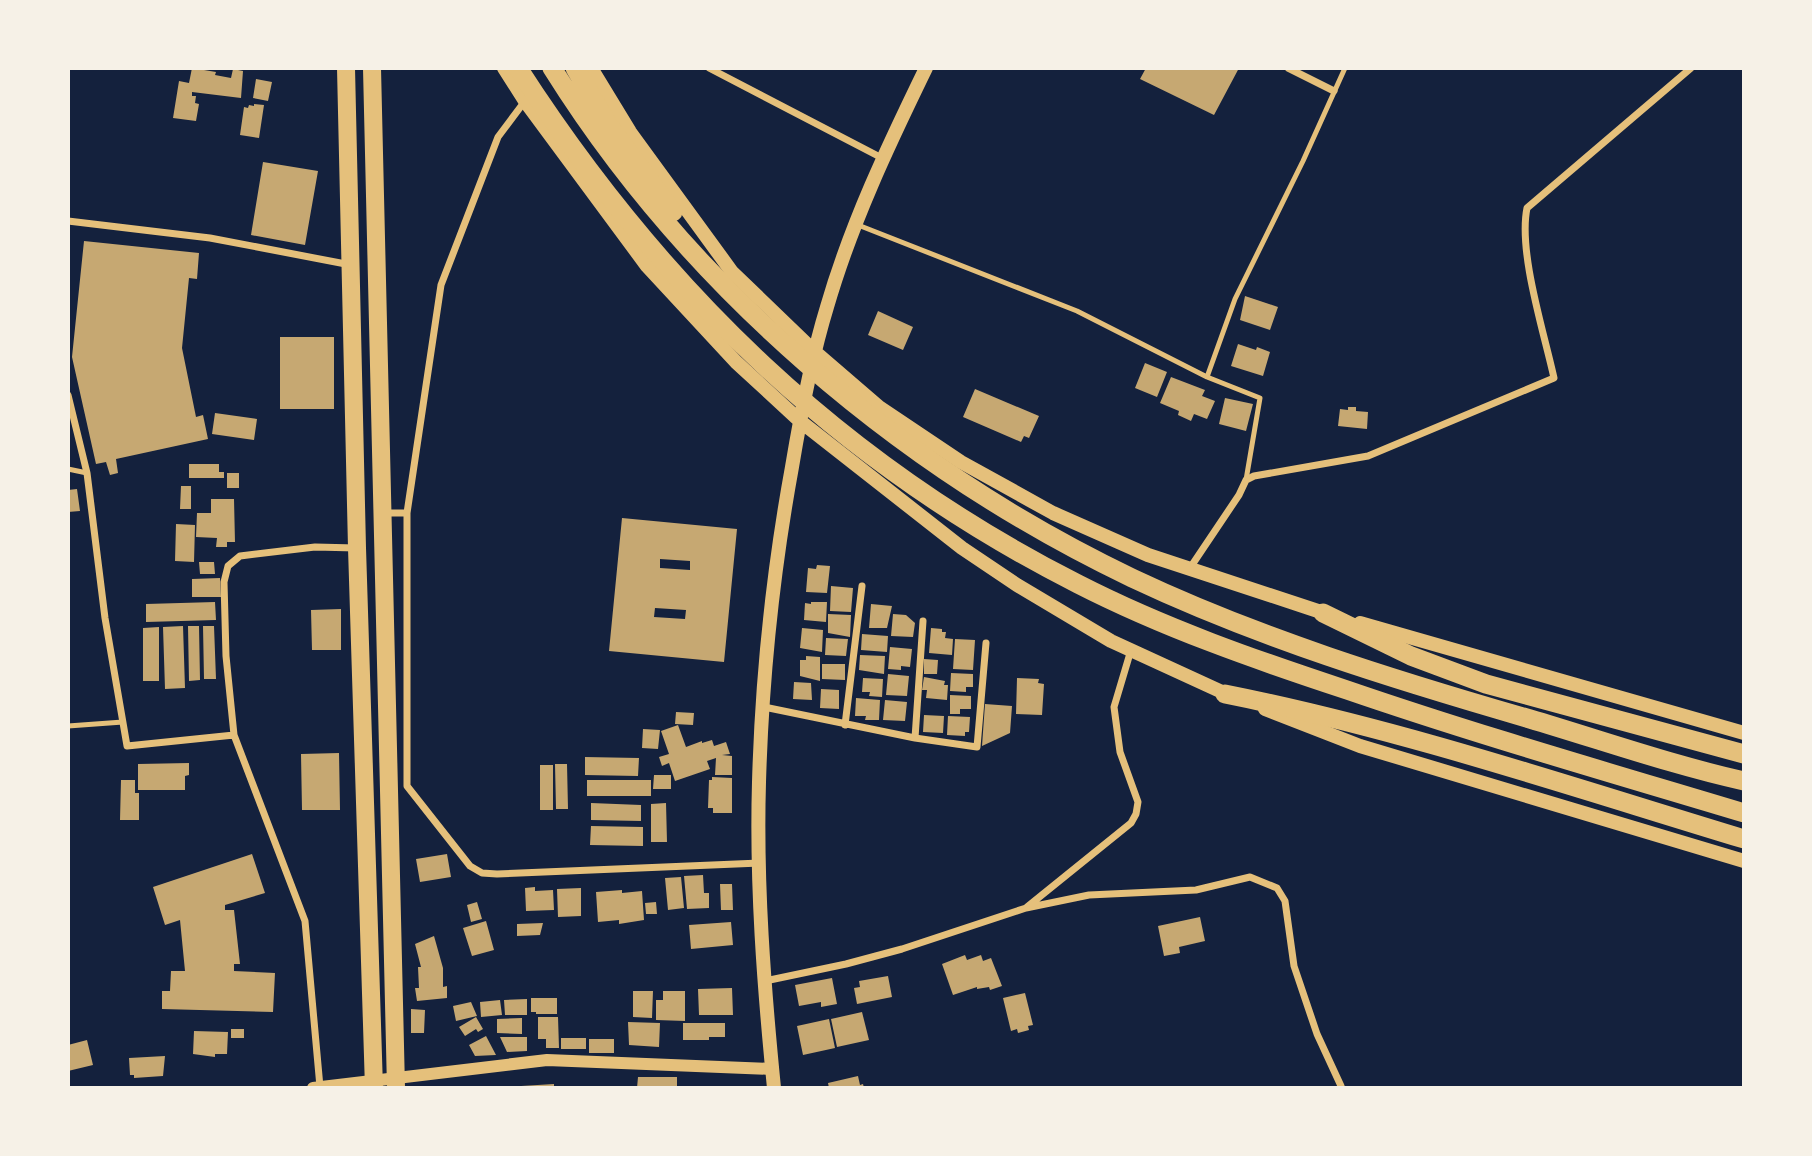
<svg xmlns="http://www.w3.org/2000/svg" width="1812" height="1156" font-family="'Open Sans',sans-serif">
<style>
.building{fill:#c6a872;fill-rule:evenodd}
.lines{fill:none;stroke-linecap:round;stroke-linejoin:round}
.service{stroke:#e5c07b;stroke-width:5}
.minor{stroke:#e5c07b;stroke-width:7}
.tertiary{stroke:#e5c07b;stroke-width:12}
.secondary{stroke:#e5c07b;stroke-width:14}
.trunk{stroke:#e5c07b;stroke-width:18}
.motorway{stroke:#e5c07b;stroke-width:19}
</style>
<rect width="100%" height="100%" fill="#14213d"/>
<path class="building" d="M192,68l24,4 -1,3 16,3 2,-9 10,2 -2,27 -49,-6v4h4l-1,7 4,1 -3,17 -23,-3 6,-37 10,2z
M1146,68h93l-25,47 -74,-36z
M256,79l16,3 -4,19 -15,-3z
M254,104l10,1 -5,33 -19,-3 4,-28 4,1 1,-3 5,1z
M263,162l55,9 -13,74 -54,-10z
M84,241l115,12 -2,26 -8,-1 -7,70 14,69 7,-2 5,24 -92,20 2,14 -8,2 -4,-13 -10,2 -24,-107z
M1245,296l33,11 -8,23 -30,-10z
M878,311l35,16 -10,23 -35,-15z
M280,337h54v72h-54z
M1238,344l18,6 1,-3 13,5 -7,24 -32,-10z
M1145,363l22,9 -10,25 -22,-9z
M1171,377l34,13 -3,6 13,5 -8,18 -13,-5 -3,7 -13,-6 1,-4 -19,-8z
M975,389l64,27 -10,22 -5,-2 -3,6 -58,-25z
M1225,398l28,6 -7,27 -27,-7z
M1348,407h8v4l12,1 -1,17 -29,-3 2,-17 8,1z
M215,413l42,6 -3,21 -42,-6z
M189,464h30v8h5v6h-35z
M227,473h12v15h-12z
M181,486h10v23h-11z
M77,489l3,22 -12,1v-22z
M211,499h23l1,43h-8v5h-11l1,-9 -21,-1 1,-24h14z
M622,518l115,11 -13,133 -115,-11zM660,559l30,2v9l-30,-2zM655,608l31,2 -1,9 -31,-2z
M176,524l19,1 -1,37 -19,-1z
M199,562h15l1,12h-15z
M817,565l13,1 -3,27 -21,-1 2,-24 8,1z
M220,578l1,19h-29v-18z
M831,586l22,2 -2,24 -21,-1z
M215,602l1,18 -70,2v-18z
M811,602h16l-1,20 -22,-2 1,-17 6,1z
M871,604l21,2 -5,22h-18z
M341,609v41h-29l-1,-40z
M828,614l23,1 -1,22 -22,-4z
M893,614l13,1 9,8 -2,14 -22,-1z
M183,626l2,62 -20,1 -2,-62z
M188,626h11l1,54 -11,1z
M203,626h11l2,53h-12z
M159,627v54h-16v-53z
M802,628l21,2 -1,22 -22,-4z
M931,628l11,1v3h4l-1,6 8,1 -1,16 -23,-2z
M862,634l26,2 -1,16 -26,-2z
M826,638l22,1 -2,17 -21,-1z
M955,639l20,1 -2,30 -20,-1z
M890,647l22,2 -2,18 -9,-1v4l-13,-1z
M860,655l25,1 -1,18 -25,-4z
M806,656l14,1v24l-20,-5v-16h6z
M924,659l14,1 -1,14h-13z
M822,664h23v16l-23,-1z
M951,673l22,1v13h-7v5l-16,-1z
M888,674l21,2 -2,20 -21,-1z
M924,677l21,4 -1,4h4l-1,15 -21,-2 1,-8h-5z
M863,678l20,1 -1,18 -13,-1 1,-4h-8z
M1017,678l22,1 -1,4 6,1 -2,31 -26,-1z
M794,682l17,1 1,17 -19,-1z
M821,689l18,1v19l-19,-1z
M950,695l21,1v13h-11v5h-10z
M856,698l24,2 -1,20h-14l1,-4h-11z
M885,700l22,2 -2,19 -22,-1z
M985,704l27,2 -2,27 -28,13z
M676,712l18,1 -1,12 -18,-1z
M924,715l20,1 -1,17 -20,-1z
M948,716l22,1 -1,15h-4v4l-18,-1z
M678,725l8,22 16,-6v2l10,-3 2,6 12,-4 4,12 -8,1 10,1v19h-17l1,-17 -9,3 3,8 -35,12 -6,-18 -7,3 -3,-9 10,-3 -8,-23z
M643,729l17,1 -2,19 -16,-1z
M339,753l1,57h-38l-1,-56z
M585,757l54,1 -1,18 -53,-1z
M189,763v12l-4,1v14h-47v-26z
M555,764h12l1,45h-12z
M540,765h13v45h-13z
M654,775h17v14h-18z
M712,777l20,1v35h-19v-5h-5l1,-28h3z
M121,780h14v13h4v27h-19z
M587,780h64v16h-64z
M591,803l50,2v16l-50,-1z
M666,803l1,39h-16v-38z
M591,826l52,1v19l-53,-1z
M252,854l13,39 -40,12v5h9l6,54h-6v7l41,2 -2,39 -111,-3v-18h8l1,-20h14l-5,-51 -15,5 -12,-38z
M447,854l4,23 -31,5 -4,-23z
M703,875l1,18h5v15l-22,1 -3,-33z
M681,877l3,31 -16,2 -3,-32z
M720,884h12l1,26h-12z
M535,887v4l18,-1 1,20 -28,1 -1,-23z
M581,888v28l-23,1 -1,-28z
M622,890v3l20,-2 2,29 -25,4v-4l-21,2 -2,-30z
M477,902l5,17 -11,3 -4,-17z
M656,902l1,12h-11l-1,-11z
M1200,917l5,24 -26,6 1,6 -16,3 -6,-30z
M486,921l8,29 -22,6 -9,-28z
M731,922l2,23 -42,4 -2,-24z
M543,923l-3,12 -23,1v-12z
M434,936l9,32v19l4,-1v12l-30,3 -2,-13h4l-1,-21h3l-6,-23z
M965,955l2,5 14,-5 2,6 8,-3 11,28 -12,4 -1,-3 -12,2v-2l-24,8 -11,-31z
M888,976l4,21 -35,7 -3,-16 6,-1 -1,-6z
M832,978l5,26 -16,3v-5l-22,4 -4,-21z
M732,988l1,27h-34l-1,-26z
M633,991h20l-1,27 -19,-1z
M663,991h22v30l-29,-1v-20h7z
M1025,993l8,32 -5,1 1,4 -11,3 -1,-4 -6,2 -8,-33z
M531,998h26v16h-21v-2h-5z
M527,999v16h-22l-1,-15z
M500,1000l2,15 -21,2 -1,-15z
M471,1002l6,14 -21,5 -3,-15z
M411,1009l14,1 -1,23h-13z
M862,1012l7,28 -32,7 -6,-28z
M476,1017l7,12 -5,3 -2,-3 -11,7 -6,-9z
M538,1017h20l1,31h-13v-9h-8z
M522,1018v16l-25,-1v-14z
M829,1019l6,29 -32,7 -6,-29z
M628,1022l32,1 -1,24 -30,-2z
M683,1023h42v14h-16v3h-26z
M231,1029h13v9h-13z
M194,1031l34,1 -1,22h-12v3l-22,-3z
M486,1036l10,19 -21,1 -6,-11z
M500,1037h27v14l-20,1z
M561,1038h25v11h-25z
M589,1039h25v14h-25z
M87,1040l6,25 -25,6v-26z
M165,1056l-2,20 -29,2v-3h-4l-1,-17z
M858,1076l2,9 3,-1 1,4h-35l-1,-5z
M638,1077h39v11h-40z
M554,1084v4h-33v-2z"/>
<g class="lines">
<path class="service" d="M858,225l219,86 130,66 53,21 -14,82
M1207,377l28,-78 68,-138 42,-93
M68,469l19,4
M68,726l55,-4"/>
<path class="minor" d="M709,68l173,90
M1288,68l46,23
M68,221l142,17 141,27
M68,395l19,78 18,145 22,128 107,-11 71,186 15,166
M383,513h24v273l63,80 12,7 15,1 263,-11
M407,513l34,-228 57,-148 27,-36
M1190,568l49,-73 7,-15 8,-4 114,-20 186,-78c-10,-46 -36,-126 -27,-170l164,-140
M764,707l151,31 62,9 9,-104
M845,725l17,-139
M234,735l-8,-79 -2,-74 4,-16 12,-10 75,-9 41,1
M915,738l8,-117
M1027,907l104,-84 5,-9 2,-12 -18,-50 -6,-45 17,-57
M765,981l81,-17 56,-15 124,-41 63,-13 107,-5 54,-13 27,11 8,13 9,65 23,68 24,52"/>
<path class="tertiary" d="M313,1088l234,-28 226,9"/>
<path class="secondary" d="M504,68l21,33 122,165 89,96 64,59 162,127 55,37 94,56 122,56
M591,68l39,64 102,140 82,79 65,56 82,55 92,51 95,42 182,60
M1360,623l384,110
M1265,709l95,37 384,115
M774,1088c-10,-101 -18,-204 -15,-306 3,-105 14,-211 33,-315 9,-54 19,-108 35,-160 24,-83 61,-161 99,-239"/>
<path class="trunk" d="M346,68l11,480 17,540
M372,68l24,1020"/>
<path class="motorway" d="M518,68c144,223 323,396 560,516 86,44 178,76 269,106 131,45 264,83 397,123
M552,68c137,219 348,399 580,510 127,60 263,102 398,141 71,21 142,46 214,62
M575,68l34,58 64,86
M1323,613l88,43 75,28 258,70
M1225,694c176,35 347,93 519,145"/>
</g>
<rect width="1812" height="1156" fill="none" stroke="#f6f1e7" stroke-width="140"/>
</svg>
